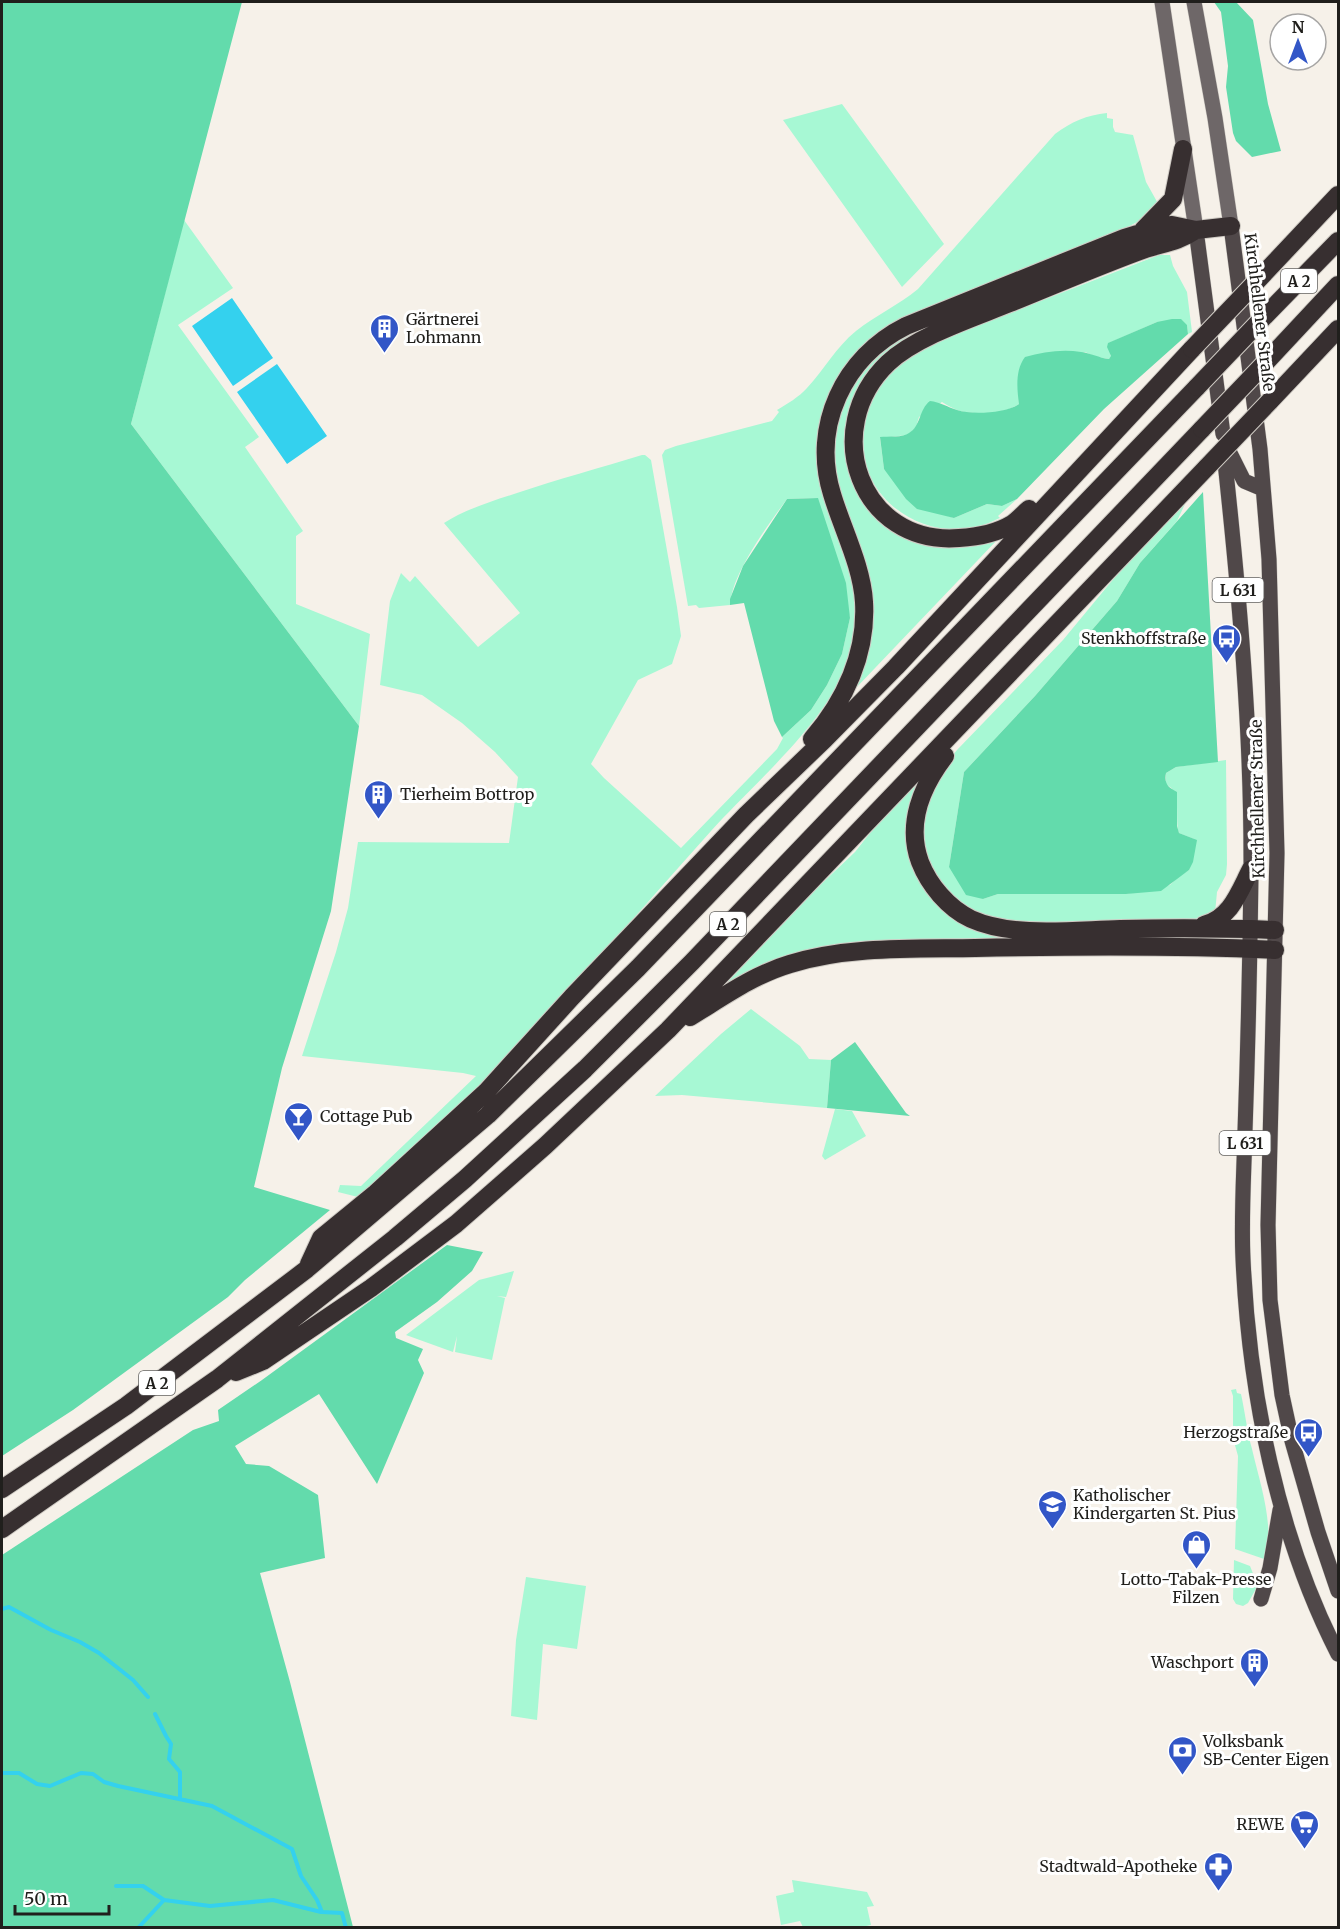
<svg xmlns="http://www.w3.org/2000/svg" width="1340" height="1929" font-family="Merriweather,serif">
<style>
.green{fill:#a7f8d4}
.forest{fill:#63dbac}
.water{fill:#34d1ee}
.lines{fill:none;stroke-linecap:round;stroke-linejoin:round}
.stream{stroke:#34d1ee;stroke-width:4}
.secondary-casing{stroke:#cfcbc4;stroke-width:16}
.primary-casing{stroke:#cfcbc4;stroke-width:16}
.highway-casing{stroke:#cfcbc4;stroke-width:20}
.secondary{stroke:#6e6768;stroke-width:15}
.primary{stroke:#504849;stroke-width:15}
.highway{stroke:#372f30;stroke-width:18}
.highway-bridge-casing{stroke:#cfcbc4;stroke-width:20;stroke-linecap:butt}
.highway-bridge{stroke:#372f30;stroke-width:18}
.labels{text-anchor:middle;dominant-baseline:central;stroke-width:6;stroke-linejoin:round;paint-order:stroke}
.shield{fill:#fff;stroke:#636260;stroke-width:1.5}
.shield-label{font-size:15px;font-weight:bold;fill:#201f1c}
.street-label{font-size:16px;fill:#201f1c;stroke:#fff}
.poi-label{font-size:16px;fill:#201f1c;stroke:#fff;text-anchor:start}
</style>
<rect width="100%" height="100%" fill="#f6f1e9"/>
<path class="green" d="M842,104l102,140 -42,43 -119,-167z
M1107,113v5l6,1v8l2,5 18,3 13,47 14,25 -8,7 -43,23 -214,89 -70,86c7,42 14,84 21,126 6,35 16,73 8,108 -18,69 -95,132 -143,185 -84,94 -166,190 -255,280 -30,30 -63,58 -94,87l-24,-6 2,-7 21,1 115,-110 -13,-3 -161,-17 34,-104 12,-44 10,-66 151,1 9,-66 -23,-25 -33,-29 -40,-28 -42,-10 10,-84 11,-28 9,9 5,-6 63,71 42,-34 -76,-90c22,-14 48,-22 73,-30 41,-14 83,-25 125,-38h3l6,5 26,147 4,29 -9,28 -34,16 -47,84 13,14 77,70 96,-99 6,-11 -1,-1 29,-27 16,-25 15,-31 8,-36 -33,-120 -30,1c-19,26 -55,74 -57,106l-31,3 -3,-3 -8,1 -26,-151 3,-5 11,-4 96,-25 7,-9 -2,-2c10,-6 22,-13 30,-22 17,-18 29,-41 49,-57 20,-16 43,-26 62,-42l137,-155c16,-12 32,-19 52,-21z
M184,220l49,68 -55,37 81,112 -14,10 58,84 -7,5v68l74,30 -11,92 -228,-302z
M1159,255h11l3,11 14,26 5,40 -4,2 -1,-9 -30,-3 -48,21 2,14 -2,2 -13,-2 -11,-5 -67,24 1,28c-14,10 -43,11 -59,7 -6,-2 -13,-6 -18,-9l-23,15 -3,10 -8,8 -28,3 4,31 64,47 6,2 33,-14 15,2 15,-7 -19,17 2,2c-11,5 -23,10 -35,11 -58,5 -109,-41 -103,-100 1,-7 5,-15 7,-22 3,-7 5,-15 9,-21 15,-26 61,-44 88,-56z
M957,312l-37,22 -73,93 43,97 108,15 -143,150 10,-34 -29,-166 -3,-49 13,-46 23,-32 29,-23z
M1183,504h2l-8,17 -37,42 -23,38 -82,95 -71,76 -15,95 34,32 15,-5h128l44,-9 8,-8 11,-7 5,-31 -15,-6c-4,-10 1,-35 -6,-43 -2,-3 -5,-4 -7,-6v-11l10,-6 50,-7 1,104 -1,11 -9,17 -2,21 -23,7 -161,4 -46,-6 -38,-25 -23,-40 -1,-41 24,-50 10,-12 106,-110 62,-75z
M919,780l-10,62 59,82 247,9 -1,9 -88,-5 -253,7 -154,45 78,-82 58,-55 30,-38z
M751,1009l49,37 9,13 22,1 -4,48 -145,-13 -27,1 66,-62z
M835,1109l17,2 14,25 -41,24 -3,-4z
M514,1271l-8,26 -9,-1 8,2 -13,62 -37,-8 2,-16 -4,16 -47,-17 73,-55z
M1236,1389l1,4 4,1c4,18 6,37 11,55 9,38 21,71 15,111l-32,-11 3,-93 -5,-18v-42l-2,-6z
M1234,1560l16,6 4,10 1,10 2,1 -9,16 -5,3 -7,-2 -3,-5z
M526,1577l60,9 -9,63 -34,-5 -6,76 -26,-4 5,-76z
M792,1880l75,12 7,14 -7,1 4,18 -14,3 -54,-1 -3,-6 -19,4 -5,-29 18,-4z"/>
<path class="forest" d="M2,2h240l-111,422 228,302 -28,185 -49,157 -28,119 76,23 -85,70 -17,17 -155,113 -71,46z
M1214,2h22l17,18 15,84 13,47 -29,6 -16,-16 -3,-8 -7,-46 2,-21 -7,-54z
M1172,319h9l6,6 1,9 -84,75 -87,90 -15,7 -15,-2 -33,14 -37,-9 -11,-10 -22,-30 -4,-32c8,-1 23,1 29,-4 12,-7 10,-24 21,-32 10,1 17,6 27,9 15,5 49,3 62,-6 -2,-15 -4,-34 6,-47 18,-5 37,-8 56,-5 10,1 18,6 28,7l2,-3 -4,-9 1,-4 49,-21z
M1203,492l15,270 -42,5 -10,6c-2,11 2,14 11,19v34l2,7 18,7 -4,22 -4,8 -28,21 -35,3h-128l-15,5 -17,-4 -17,-28 15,-95 71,-76 82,-95 23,-38z
M818,498l28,85 4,35 -8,36 -15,31 -16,25 -29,27 -8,-16 -30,-118 -14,2v-6l13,-33 44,-67z
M855,1042l51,71 4,3 -83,-8 4,-48z
M447,1245l36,7 -11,19 -35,31 -42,30 1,6 27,11 -5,11 6,13 -47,111 -58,-90 -84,52 11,18 23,2 49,29 7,63 -65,15 30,109 63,245h-351v-372l191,-125 26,-9 -1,-11 44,-30z"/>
<path class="water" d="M232,298l41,60 -40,28 -41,-60z
M277,364l50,72 -40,28 -50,-72z"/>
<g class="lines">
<path class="stream" d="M2,1609l7,-2 42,23 29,12 19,11 34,27 15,17
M155,1714l11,22 5,8 -2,15 11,13v26
M2,1773h17l18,11 13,2 31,-13 12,1 11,8 14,4 94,20 80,43 9,27 16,24 5,12 20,1 4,15
M116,1886h27l21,14
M138,1928l26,-28 46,6 63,-6 48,12"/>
<defs>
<path id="secondary" d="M1162,2l34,228
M1194,2l21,116 16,108"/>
<path id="primary" d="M1231,226l29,223 9,110 8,294 -9,372 2,75 12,95 10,46 26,91 20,59
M1196,230l27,204
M1229,451l15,30 19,8
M1224,453c15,139 28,280 27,421 -1,85 -3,171 -6,257 -1,42 -4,85 -2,128 6,133 34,276 95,395
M1261,1599l9,-31 10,-58"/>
<path id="highway" d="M1143,230l30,-31 10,-50
M1256,282l82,-87
M1260,321l78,-80
M1266,362l72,-77
M1270,401l68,-72
M1029,509c-6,5 -11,11 -17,15 -15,9 -36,13 -53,14 -99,8 -140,-109 -71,-175 29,-27 85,-45 122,-60 42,-17 84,-35 127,-51 23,-9 38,-8 59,-22
M812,739c33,-38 55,-86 52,-137 -2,-36 -22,-74 -32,-108 -21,-68 12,-137 74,-168l218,-88 39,-12 9,-1 24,5 35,-4
M945,756c-23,30 -39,68 -25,106 9,23 28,46 51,57 42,19 103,11 149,10 52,-1 104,-1 155,1
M1204,925c27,-7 35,-33 47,-56
M690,1017c33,-20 63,-42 100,-53 59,-18 124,-15 185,-16 100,-2 200,-3 300,2
M309,1264l12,-26 55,-45 110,-101 86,-95 174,-182 79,-76 71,-72 296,-318
M236,1372l27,-11 108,-73 85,-64 89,-78 123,-116 539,-563
M2,1489l124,-83 181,-137 181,-154 150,-147 559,-581
M2,1529l215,-150 178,-141 70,-59 120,-110 107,-107 510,-533"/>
</defs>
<use href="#secondary" class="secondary-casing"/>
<use href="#primary" class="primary-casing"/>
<use href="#highway" class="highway-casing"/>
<use href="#secondary" class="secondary"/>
<use href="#primary" class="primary"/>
<use href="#highway" class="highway"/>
<defs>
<path id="highway-bridge" d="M1192,349l64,-67
M1197,387l63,-66
M1202,429l64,-67
M1207,467l63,-66"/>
</defs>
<use href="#highway-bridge" class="highway-bridge-casing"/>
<use href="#highway-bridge" class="highway-bridge"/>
</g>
<defs>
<symbol id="building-pin" viewBox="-11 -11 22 30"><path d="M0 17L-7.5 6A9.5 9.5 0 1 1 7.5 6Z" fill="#3256c7" stroke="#fff"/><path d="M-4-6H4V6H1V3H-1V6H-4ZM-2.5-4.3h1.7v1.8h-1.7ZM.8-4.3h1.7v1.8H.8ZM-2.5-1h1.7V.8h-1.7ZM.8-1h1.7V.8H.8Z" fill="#fff"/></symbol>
<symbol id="bus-pin" viewBox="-11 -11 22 30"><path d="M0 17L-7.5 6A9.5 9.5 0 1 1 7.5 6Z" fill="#3256c7" stroke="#fff"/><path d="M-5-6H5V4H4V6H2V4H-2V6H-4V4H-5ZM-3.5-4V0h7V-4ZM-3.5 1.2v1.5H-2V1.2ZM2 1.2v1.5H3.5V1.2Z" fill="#fff"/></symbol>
<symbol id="bar-pin" viewBox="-11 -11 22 30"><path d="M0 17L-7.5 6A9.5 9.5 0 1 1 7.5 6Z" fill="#3256c7" stroke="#fff"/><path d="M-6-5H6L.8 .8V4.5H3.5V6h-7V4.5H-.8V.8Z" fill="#fff"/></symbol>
<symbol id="school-pin" viewBox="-11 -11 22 30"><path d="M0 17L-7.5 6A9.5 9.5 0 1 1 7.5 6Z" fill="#3256c7" stroke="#fff"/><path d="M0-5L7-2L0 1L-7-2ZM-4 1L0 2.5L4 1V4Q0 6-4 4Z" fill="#fff"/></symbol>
<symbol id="shop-pin" viewBox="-11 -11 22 30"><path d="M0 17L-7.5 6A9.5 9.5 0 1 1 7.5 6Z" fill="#3256c7" stroke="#fff"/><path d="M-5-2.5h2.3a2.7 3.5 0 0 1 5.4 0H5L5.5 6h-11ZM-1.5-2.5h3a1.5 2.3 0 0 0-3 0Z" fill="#fff"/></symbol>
<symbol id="bank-pin" viewBox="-11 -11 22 30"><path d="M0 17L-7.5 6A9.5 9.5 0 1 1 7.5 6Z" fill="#3256c7" stroke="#fff"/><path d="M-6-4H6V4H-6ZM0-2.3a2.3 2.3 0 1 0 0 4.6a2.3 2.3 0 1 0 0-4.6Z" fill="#fff"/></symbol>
<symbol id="supermarket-pin" viewBox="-11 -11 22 30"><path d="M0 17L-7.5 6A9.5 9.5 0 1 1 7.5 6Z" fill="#3256c7" stroke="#fff"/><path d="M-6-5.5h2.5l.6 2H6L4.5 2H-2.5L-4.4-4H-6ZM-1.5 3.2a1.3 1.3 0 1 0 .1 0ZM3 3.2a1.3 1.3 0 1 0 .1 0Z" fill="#fff"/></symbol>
<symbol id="pharmacy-pin" viewBox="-11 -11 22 30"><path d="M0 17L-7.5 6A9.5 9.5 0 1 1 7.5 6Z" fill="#3256c7" stroke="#fff"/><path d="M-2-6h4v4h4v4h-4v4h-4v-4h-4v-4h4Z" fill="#fff"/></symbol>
</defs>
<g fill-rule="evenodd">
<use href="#building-pin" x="368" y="312" width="33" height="45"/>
<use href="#bus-pin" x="1210" y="622" width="33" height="45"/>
<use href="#building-pin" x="362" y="778" width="33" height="45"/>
<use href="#bar-pin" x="282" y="1100" width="33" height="45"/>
<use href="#bus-pin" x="1292" y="1416" width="33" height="45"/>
<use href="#school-pin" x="1036" y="1488" width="33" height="45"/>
<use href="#shop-pin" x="1180" y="1528" width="33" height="45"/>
<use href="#building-pin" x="1238" y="1646" width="33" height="45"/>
<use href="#bank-pin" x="1166" y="1734" width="33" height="45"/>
<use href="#supermarket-pin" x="1288" y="1808" width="33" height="45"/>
<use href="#pharmacy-pin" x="1202" y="1850" width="33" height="45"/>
</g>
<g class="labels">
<g class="shield">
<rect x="1281" y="269" width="36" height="24" rx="4.5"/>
<rect x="1212.5" y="578" width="51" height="24" rx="4.5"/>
<rect x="710" y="912" width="36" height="24" rx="4.5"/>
<rect x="1219.5" y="1131" width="51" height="24" rx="4.5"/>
<rect x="139" y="1371" width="36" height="24" rx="4.5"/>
</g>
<g class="shield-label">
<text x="1299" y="281">A 2</text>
<text x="1238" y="590">L 631</text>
<text x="728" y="924">A 2</text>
<text x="1245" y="1143">L 631</text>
<text x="157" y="1383">A 2</text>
</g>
<g class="street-label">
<text transform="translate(1260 312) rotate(83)">Kirchhellener Straße</text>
<text transform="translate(1257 799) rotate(-91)">Kirchhellener Straße</text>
</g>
<g class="poi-label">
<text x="406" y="319">Gärtnerei<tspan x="406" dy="18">Lohmann</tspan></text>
<text x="1206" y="638" text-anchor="end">Stenkhoffstraße</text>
<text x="400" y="794">Tierheim Bottrop</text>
<text x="320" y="1116">Cottage Pub</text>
<text x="1288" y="1432" text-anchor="end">Herzogstraße</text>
<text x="1073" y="1495">Katholischer<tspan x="1073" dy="18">Kindergarten St. Pius</tspan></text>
<text x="1196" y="1579" text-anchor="middle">Lotto-Tabak-Presse<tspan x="1196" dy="18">Filzen</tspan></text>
<text x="1234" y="1662" text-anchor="end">Waschport</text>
<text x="1203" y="1741">Volksbank<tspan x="1203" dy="18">SB-Center Eigen</tspan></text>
<text x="1284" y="1824" text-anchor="end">REWE</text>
<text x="1197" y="1866" text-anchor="end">Stadtwald-Apotheke</text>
</g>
</g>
<rect width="1340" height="1929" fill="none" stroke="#201f1c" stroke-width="6"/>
<g transform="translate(1298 42)"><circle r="28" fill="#ffffff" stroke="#a6a5a4" stroke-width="1.5"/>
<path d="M0-4.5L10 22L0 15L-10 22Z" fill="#3256c7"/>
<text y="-9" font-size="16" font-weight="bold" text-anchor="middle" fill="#201f1c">N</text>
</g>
<path d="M15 1905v9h94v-9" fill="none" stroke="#201f1c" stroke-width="3"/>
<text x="24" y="1905" font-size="18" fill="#201f1c" stroke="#ffffff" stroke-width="4.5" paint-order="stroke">50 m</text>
</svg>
